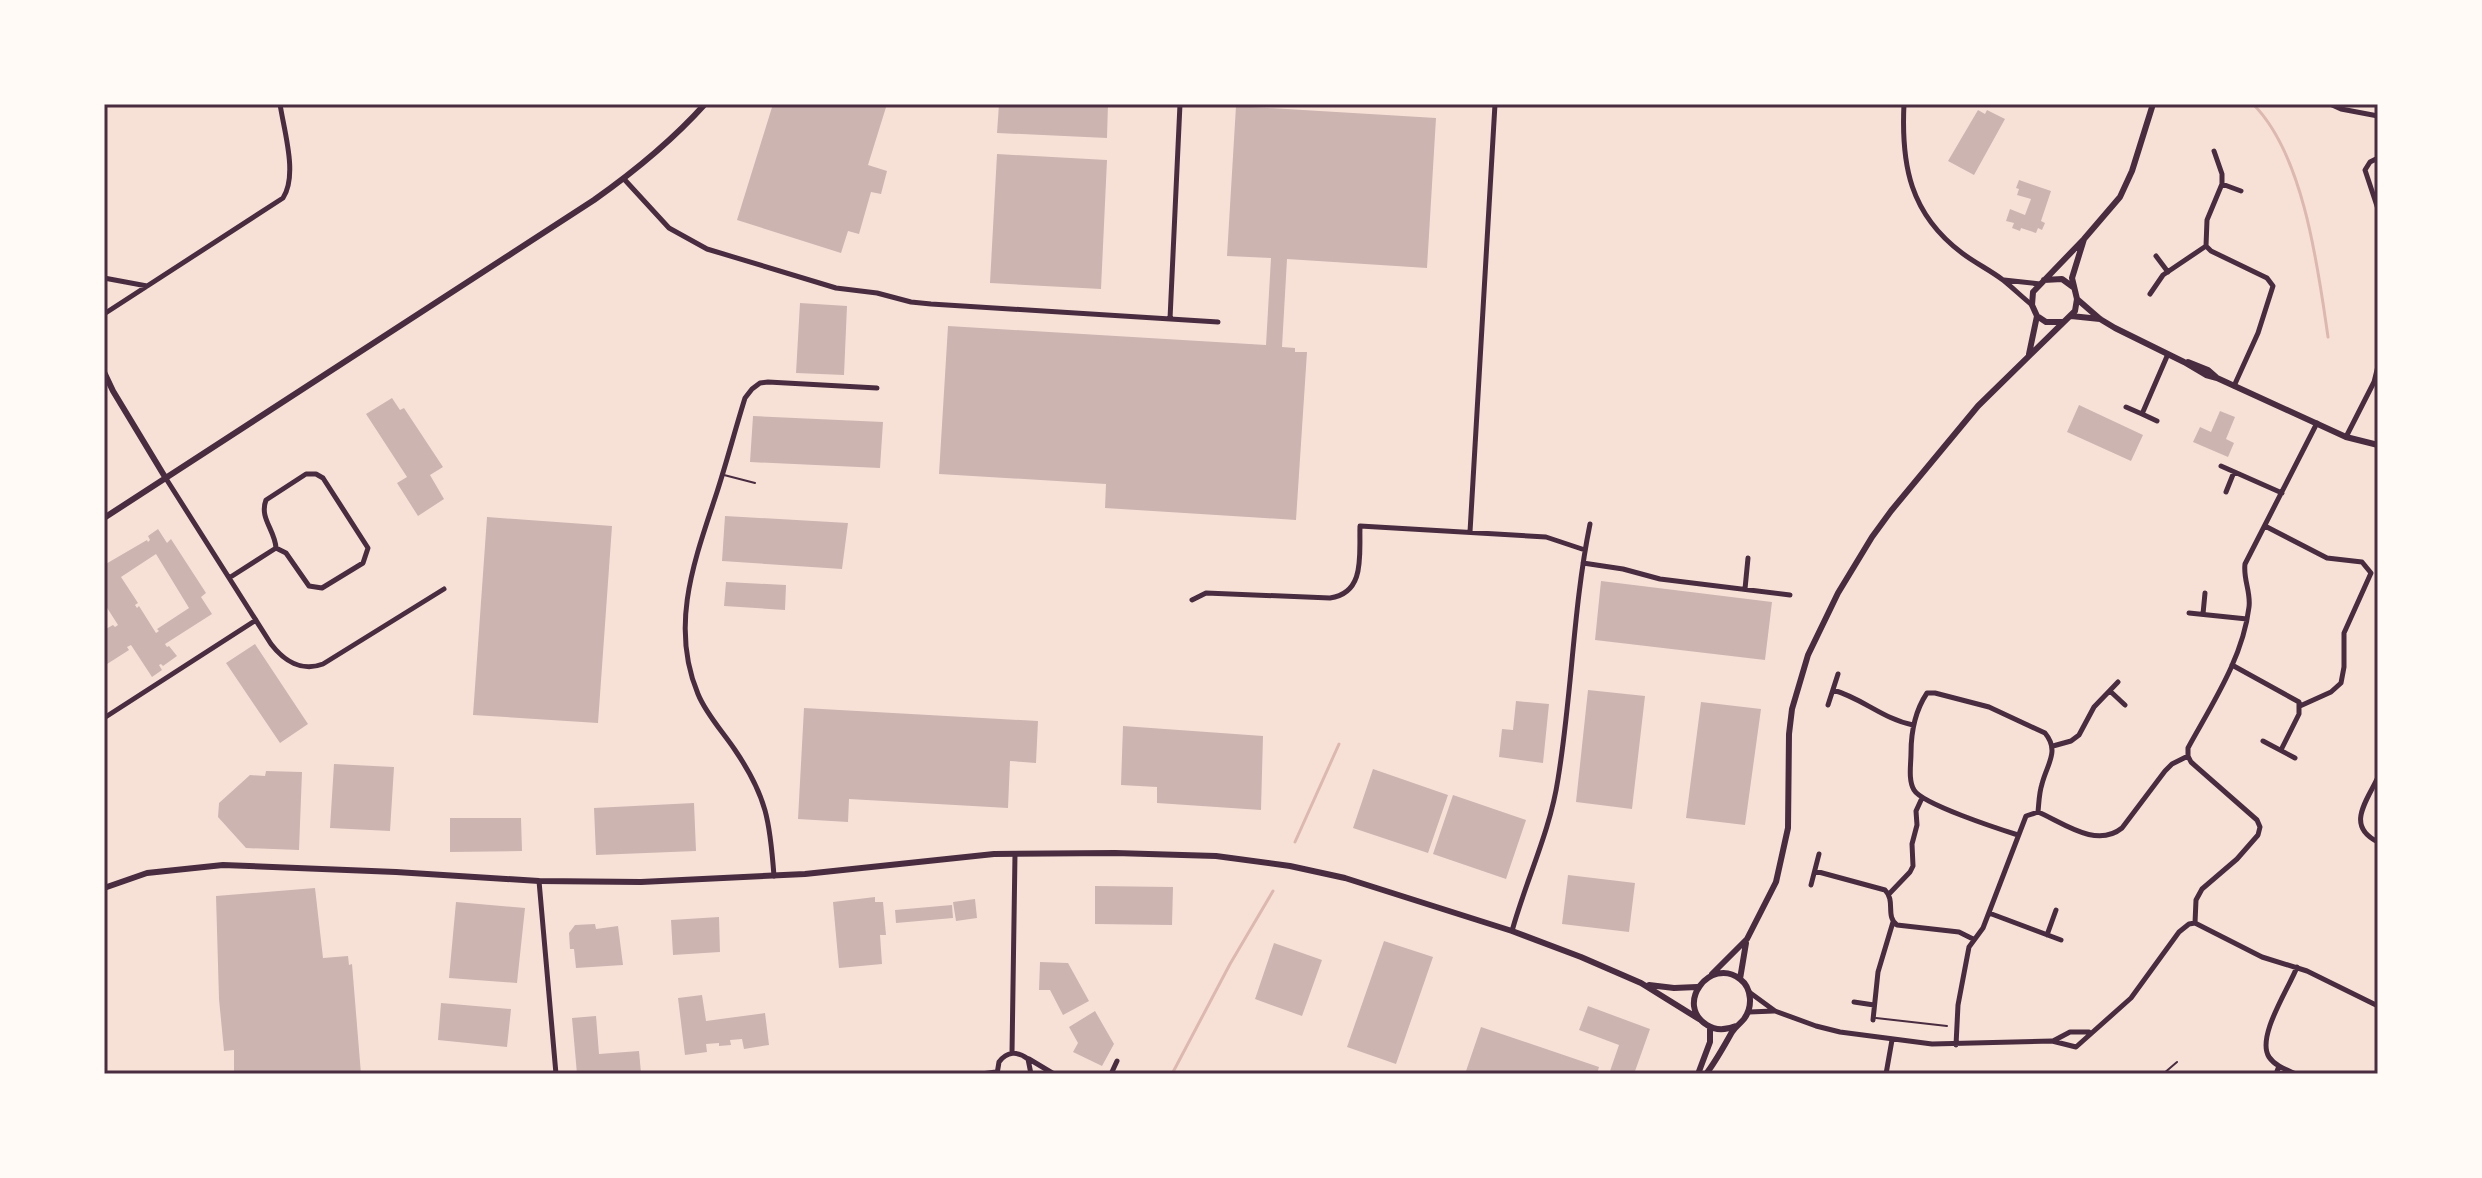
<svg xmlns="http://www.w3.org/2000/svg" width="2482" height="1178" font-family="'Varela Round',sans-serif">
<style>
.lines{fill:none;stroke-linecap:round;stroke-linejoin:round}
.stream{stroke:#dcb8b0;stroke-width:3}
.building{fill:#ccb4b1;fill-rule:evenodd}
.service{stroke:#4a2c40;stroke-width:2}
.minor{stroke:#4a2c40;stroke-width:5}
.tertiary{stroke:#4a2c40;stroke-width:6}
.neatline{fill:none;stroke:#4a2c40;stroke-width:3}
</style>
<rect width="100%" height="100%" fill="#f7e1d7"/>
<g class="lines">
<path class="stream" d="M2253,104c51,51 65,164 75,233
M1295,842l44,-98
M1172,1074l58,-110 43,-73"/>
</g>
<path class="building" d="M773,104h114l-19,61 19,6 -6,23 -10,-2 -12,42 -11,-3 -7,22 -104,-33z
M999,104h109l-1,34 -110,-5z
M1236,106l200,12 -9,150 -140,-9 -5,88 13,1v4h12l-11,168 -191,-12 1,-24 -167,-10 9,-148 318,19 5,-87 -44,-2z
M1978,110l7,4 2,-4 18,9 -31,56 -26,-14z
M997,154l110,6 -6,129 -111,-6z
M2019,180l32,11 -10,30 4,2 -3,7 -4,-2 -2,5 -15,-5 -1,3 -8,-3 2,-5 -8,-2 4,-12 15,6 6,-16 -14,-4 2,-6 -3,-1z
M800,303l47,3 -3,69 -48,-2z
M392,398l8,12 4,-2 39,59 -13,8 14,24 -26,17 -21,-33 10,-6 -41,-63z
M2079,405l64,30 -12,26 -64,-29z
M2220,411l15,6 -9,22 8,4 -6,14 -35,-15 7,-15 11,5z
M753,416l130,6 -3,46 -130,-6z
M725,516l123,7 -6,46 -120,-8z
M487,517l125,9 -14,197 -125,-8z
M158,529l9,14 4,-4 35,54 -5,4 11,17 -47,30 2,3 2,-1 8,10 -14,10 -2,-2 -2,1 3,5 -10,7 -21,-32 -4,2 2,3 -25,16v-36l9,-5 2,2 3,-2 -14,-22v-38l43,-25 1,2 2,-2 -2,-4zM156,554l33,54 -32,21 2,2 -3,2 -17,-27 -2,2 -2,-3 3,-2 -17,-26z
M1601,581l171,21 -7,58 -170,-20z
M726,582l60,3 -1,25 -61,-4z
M255,644l53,80 -28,19 -54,-80z
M1588,690l57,6 -13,113 -56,-7z
M1516,701l33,3 -6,59 -44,-6 3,-28 11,1z
M1701,702l60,7 -16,116 -59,-7z
M804,708l234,13 -2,42 -26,-2 -2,47 -159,-9 -1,23 -50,-3z
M1123,726l140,10 -2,74 -104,-7v-16l-36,-2z
M334,764l60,3 -4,64 -60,-3z
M1373,769l75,26 -20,58 -75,-25z
M266,771l36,1 -3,78 -53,-2 -28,-31 1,-14 31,-28 15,1z
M1453,795l73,25 -20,59 -73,-25z
M694,803l2,48 -100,4 -2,-47z
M450,818h71l1,33 -72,1z
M1568,875l67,8 -6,49 -67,-8z
M1095,886l78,1 -1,38 -77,-1z
M315,888l8,70 25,-2 1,9 3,-1 9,110h-127v-24l-10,1 -5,-52 -3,-103z
M875,897v5h8l3,33h-6l2,29 -43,4 -6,-66z
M975,899l2,19 -21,3 -3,-19z
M456,902l69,6 -8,75 -68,-5z
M952,905l1,13 -57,5 -1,-13z
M719,917l1,35 -47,3 -2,-35z
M595,924l1,5 22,-3 5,39 -47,3 -2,-19h-4l-1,-16 6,-8z
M1384,941l49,16 -37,107 -49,-17z
M1274,943l48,17 -20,56 -47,-17z
M1040,962l28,1 21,38 -26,14 -13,-25h-11z
M702,995l4,26 59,-8 4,32 -25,4 -2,-10 -12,1 1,5 -12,1v-3l-13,1 1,8 -22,3 -7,-57z
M441,1003l70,6 -4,38 -69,-7z
M1588,1006l62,23 -16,45h-25l10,-29 -40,-15z
M1095,1011l19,33 -12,22 -29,-14 5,-9 -9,-16z
M596,1016l3,38 40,-3 2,22 -64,1 -5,-56z
M1481,1027l118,40 -2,7h-132z"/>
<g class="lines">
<path class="service" d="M724,475l31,8
M1876,1018l71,8
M2163,1074l14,-12"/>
<path class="minor" d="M1904,104c-3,61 6,110 58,149 13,10 28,17 41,27 10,8 19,17 29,25
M2330,104l11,5 37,7
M2214,151l8,23v10l-15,36 -1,26 5,5 56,27 6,8 -15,47 -24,53
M2378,158l-8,4 -5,8 13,39
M624,179l45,49 38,21 129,39 41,5 34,9 20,2 287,18
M2222,184l19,7
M2156,256l12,16
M104,278l43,8
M2004,280l36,4
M2150,294l13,-19 43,-29
M104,314l179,-116c15,-23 1,-67 -3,-94
M1170,319l10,-215
M2126,407l16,7 26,-60
M2142,414l15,7
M2346,437l28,-55 4,-16
M2221,466l61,27
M165,477l106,167c13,17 31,28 52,20l121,-75
M2226,492l8,-20
M2265,526l62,32 35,4 9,11 -27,60v34l-3,16 -10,9 -31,14
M1470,532l25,-428
M1583,563l40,6 37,10 130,16
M229,578l47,-30 10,5 23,33 13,2 41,-25 5,-15 -45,-70 -7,-4h-10l-40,26c-7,18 9,30 10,48
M1745,589l3,-31
M1192,600l14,-7 124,5c36,-5 29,-44 30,-72l186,11 39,13
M2189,613l58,6
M2203,614l2,-21
M2232,665l67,37v12l-18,36
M1833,690c29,8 50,29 80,35
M2110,691l15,14
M1828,705l10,-31
M104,718l152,-98
M2263,741l32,17
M2053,746l18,-5 8,-6 15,-28 24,-25
M2378,777c-11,24 -33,49 0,65
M2018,835c-19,-6 -96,-31 -104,-45 -6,-10 -3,-26 -3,-37 0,-21 4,-42 16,-60h8l54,14 56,26c15,18 2,31 -3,51 -3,9 -3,18 -4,28
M1815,871l70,19c11,11 0,26 12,35l62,7 14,7
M774,876c-4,-54 -7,-79 -39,-126 -12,-18 -29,-36 -37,-56 -29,-69 -3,-135 19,-202 10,-31 18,-62 28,-94l7,-9 8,-6 8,-1 109,6
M539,881l17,193
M1811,885l8,-31
M1889,894l21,-22 3,-6 -1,-22 5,-19 -1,-14 6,-13
M1989,913l72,27
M2195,923l1,-23 6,-11 35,-30 21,-24 2,-8 -3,-7 -66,-58 -3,-6v-8c24,-44 55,-90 61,-141 2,-15 -6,-28 -4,-43l72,-141
M1512,931c14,-51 38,-99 46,-152 14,-85 15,-171 32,-255
M2047,935l9,-25
M1749,992l26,19 41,15 24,6 92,12 120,-3 24,6 55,-49 48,-66 10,-8 6,-1 67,34 45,14 71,35
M1854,1002l20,3
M1749,1012l25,-1
M1873,1020l5,-48 15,-50
M2053,1041l17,-9h19
M1956,1045l2,-40 11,-58 14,-19 43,-112 12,-4c24,10 58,37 84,16l43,-57 7,-7 16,-8
M1012,1053l3,-199
M1029,1059l25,15
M981,1074l15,-2
M997,1074l2,-12c8,-11 19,-11 29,-3l3,15
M1111,1074l6,-13
M1886,1074l6,-34
M2276,1074l3,-8
M2296,1074c-9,-4 -21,-8 -27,-17 -13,-20 20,-69 28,-90"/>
<path class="tertiary" d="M2044,280l18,-1 11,8
M2077,299l23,20 15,9 69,34 22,13 11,3 129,59 32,8
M2071,316l29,3
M2062,322h-16l-9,-6 -5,-11 1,-13 51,-53 36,-42 12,-26 21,-67
M2029,354l8,-38
M2188,362l20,8 8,7
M104,372l9,19 52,86
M104,518l490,-318c41,-29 77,-58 111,-96
M104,888l43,-15 76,-8 173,7 143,9 102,1 164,-8 189,-20 121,-1 101,3 74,10 55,12 167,53 69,26 60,26 58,36
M1712,974l35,-35 29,-57 12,-54 1,-94 3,-25 16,-54 30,-62 34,-56 19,-26 87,-105 97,-95 2,-12 -5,-21 12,-39
M1740,979l6,-36
M1649,985l25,3 23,-1
M1698,1074l12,-32v-15
M1706,1074c10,-13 18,-28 26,-42 4,-6 8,-8 12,-13 9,-12 8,-31 -4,-40 -30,-23 -66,26 -33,46 9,6 19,5 29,1"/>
</g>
<rect width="2482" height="1178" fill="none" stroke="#fffaf5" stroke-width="212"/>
<rect x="106" y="106" width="2270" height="966" class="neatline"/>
</svg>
